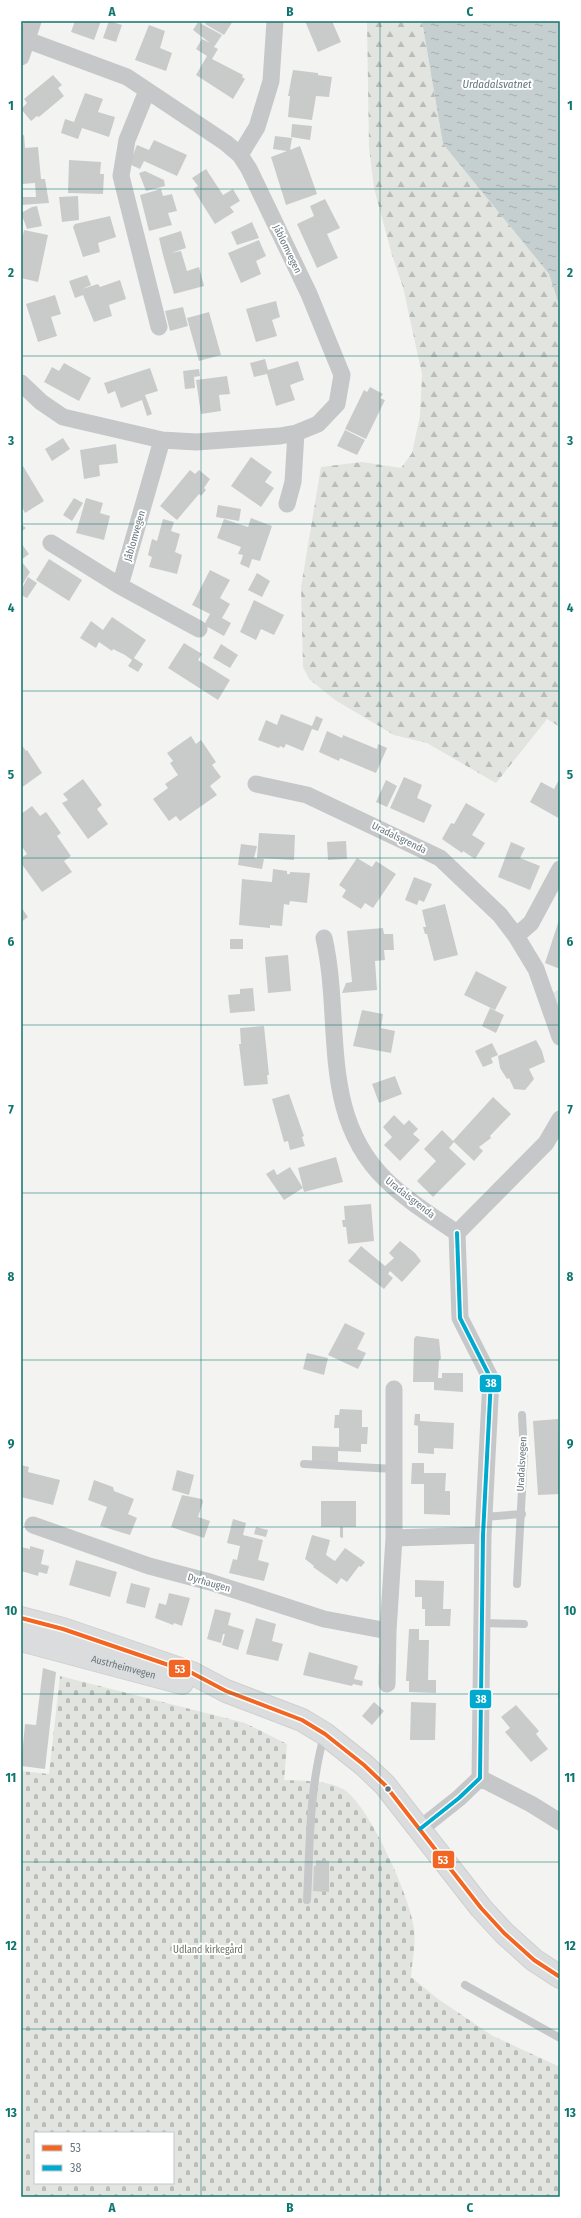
<svg xmlns="http://www.w3.org/2000/svg" width="581" height="2218" font-family="'Fira Sans Condensed',sans-serif">
<style>
.forest{fill:url(#forest-firs)}
.cemetery{fill:url(#cemetery-stones);fill-rule:evenodd}
.water{fill:url(#water-ripples)}
.building{fill:#c9cbcb;fill-rule:evenodd}
.lines{fill:none;stroke-linecap:round;stroke-linejoin:round}
.secondary-casing{stroke:#cfcfcf;stroke-width:24}
.lane{stroke:#c5c7c8;stroke-width:8}
.street{stroke:#c5c7c8;stroke-width:17}
.secondary{stroke:#dbdcdd;stroke-width:22}
.bus-1-casing{stroke:#fff;stroke-width:7}
.bus-2-casing{stroke:#fff;stroke-width:7}
.bus-1{stroke:#f26522;stroke-width:4}
.bus-2{stroke:#00a9ce;stroke-width:4}
.grid{fill:none;stroke:#0f766e;stroke-width:1;stroke-opacity:0.55}
.bus-dot{fill:#67767e;stroke:#fff;stroke-width:1.5}
.labels{text-anchor:middle;dominant-baseline:central;stroke-width:4;stroke-linejoin:round;paint-order:stroke}
.street-label{font-size:10px;fill:#67767e;stroke:#fff}
.park-label{font-size:10px;fill:#6a7665;stroke:#fff}
.water-label{font-size:11px;font-style:italic;fill:#63777b;stroke:#fff}
.line-badge{stroke:#fff;stroke-width:1.5}
.badge-label{font-size:11px;text-anchor:middle;font-weight:bold;fill:#fff}
.neatline{fill:none;stroke:#0f766e;stroke-width:1.5}
.grid-label{font-size:13px;text-anchor:middle;font-weight:bold;fill:#0f766e}
</style>
<defs>
<pattern id="forest-firs" width="22" height="20" patternUnits="userSpaceOnUse"><rect width="22" height="20" fill="#e2e4e0"/><path d="M5 1l3.5 6h-7zM16 11l3.5 6h-7z" fill="#bbbdbb"/></pattern>
<pattern id="cemetery-stones" width="16" height="16" patternUnits="userSpaceOnUse"><rect width="16" height="16" fill="#e2e4e0"/><path d="M2 7V4a2 2 0 0 1 4 0v3zM10 15v-3a2 2 0 0 1 4 0v3z" fill="#bbbdbb"/></pattern>
<pattern id="water-ripples" width="26" height="14" patternUnits="userSpaceOnUse"><rect width="26" height="14" fill="#c6cfd0"/><path d="M2 4q2-2 4 0t4 0M15 11q2-2 4 0t4 0" fill="none" stroke="#a5adae"/></pattern>
</defs>
<rect width="100%" height="100%" fill="#f3f3f2"/>
<path class="forest" d="M367,21h55l21,123 106,130 11,34v419l-13,-8 -51,64 -69,-40 -33,-8 -59,-35 -26,-21 -6,-12 -2,-80 20,-120 41,-5 39,6 11,-15 8,-37 2,-42 -19,-87 -11,-32 -18,-67 -5,-40z
M560,989v37l-10,-32z"/>
<path class="cemetery" d="M60,1676l185,47 42,21 -3,36c19,1 47,0 62,11 25,19 64,106 68,137 2,15 -2,34 -3,49l27,22 55,37 67,31v130h-539v-426l28,3zM35,2133h138v50h-138z"/>
<path class="water" d="M422,21h138v287l-11,-34 -106,-130z"/>
<path class="building" d="M75,21h26l-7,19 -23,-8z
M109,21l13,4 -6,17 -13,-4z
M207,21h26l-9,14 -19,-11z
M305,21h27l9,21 -23,10z
M198,22l24,13 -8,12 4,2 -6,10 31,16 -1,2 3,2 -12,20 -37,-24 11,-19 -11,-7 6,-10 8,4 -17,-13z
M149,25l16,6 -5,17 12,5 -6,18 -31,-11z
M293,70l25,3v2l14,2 -3,20 -13,-1 -4,24 -24,-3 2,-21h-2z
M53,75l9,10 -4,3 6,8 -25,21 -2,-1 -6,5 -10,-12 6,-6 -3,-4z
M85,93l18,6 -5,13 17,5 -6,20 -27,-9 -4,11 -17,-6 4,-14 9,3z
M292,124l20,2 -2,14 -19,-3z
M24,135l1,13 13,-1 3,32h4l4,24 -28,2v-69zM35,183l1,14h-13l-1,-13z
M275,136l17,2 -2,12 10,-4 17,48 -31,11 -15,-48 16,-6 -14,-2z
M154,140l33,15 -10,21 -33,-15 -4,8 -11,-5 8,-19 12,5z
M69,160l32,2 -1,12h4l-1,20 -35,-1z
M206,169l17,26 10,-6 7,12 -10,6 4,5 -19,12 -22,-35 5,-3 -6,-8z
M145,171l19,9 1,6 -19,5 -7,-18z
M161,189l2,7 9,-2 5,17 -9,2 4,12 -23,6 -9,-36z
M78,196l1,24 -17,2 -3,-25z
M325,199l15,29 -13,6 11,24 -21,10 -20,-44 17,-8 -4,-10z
M37,206l5,20 -15,3 -6,-16 11,-6z
M110,216l6,21 -18,6 2,9 -17,5 -10,-30 2,-3z
M252,222l7,16 -22,7 -6,-13z
M24,230l24,5 -10,47 -17,-4v-32z
M181,231l5,17 -15,5 10,-2 6,20 12,-4 5,19 -30,8 -11,-39 6,-1 -6,1 -4,-17z
M259,240l7,16 -10,5 5,13 -20,9 -13,-30z
M87,275l4,10 -9,4 16,-5 2,3 20,-7 6,19 -17,6 3,11 -18,6 -11,-27 -8,3 -6,-17z
M55,295l6,19 -10,3 6,19 -19,6 -12,-38z
M276,301l4,16 -8,3 5,16 -21,6 -10,-33z
M183,307l5,19 -18,5 -5,-20z
M209,312l12,43 -22,6 -12,-43z
M265,359l3,11 30,-9 6,19 -14,5 5,15 -19,6 -9,-32 -13,3 -4,-14z
M64,363l27,15 -12,23 -35,-19 8,-15 7,4z
M150,368l8,23 -13,4 7,19 -5,2 -5,-16 -21,8 -6,-17 -7,3 -4,-11z
M199,369l1,7 -6,1 1,11 -10,1 -2,-18z
M227,376l3,18 -11,1 2,16 -20,3 -5,-34z
M370,387l13,7 -3,4 5,2 -19,39 -21,-10 19,-39 3,2z
M345,430l20,10 -8,15 -20,-9z
M63,438l7,11 -18,12 -7,-12z
M116,444l2,19 -19,2 1,11 -16,3 -4,-29z
M251,457l21,15 -7,10 9,6 -13,19 -30,-21z
M23,466l21,35 -19,12 -2,-4 -2,1v-42z
M190,470l5,4 4,-4 11,9 -6,9 2,2 -5,6 -2,-2 -22,26 -17,-14z
M74,498l9,5 -11,18 -9,-6z
M86,498l17,5 -3,10 10,3 -6,24 -28,-7z
M218,505l23,4 -2,12 -23,-4z
M251,518l21,8 -12,35 -8,-2 -3,9 -9,-4 3,-9 -5,-1 3,-7 -24,-9 7,-19 24,8z
M163,519l11,3 -3,9 9,3 -5,18 7,3 -5,19 -28,-7 3,-10 -4,-2 4,-16 5,2z
M21,524l5,4 -5,4z
M21,543l8,11 -8,6z
M49,559l33,21 -13,21 -33,-21z
M21,561l9,11 -9,15z
M210,570l20,10 -10,18 10,6 -8,14 9,5 -7,13 -20,-11 6,-11 -18,-9z
M257,573l13,8 -8,16 -14,-7z
M28,577l9,6 -10,15 -6,-3v-5z
M254,600l30,15 -10,20 -13,-6 -5,11 -16,-8z
M112,617l34,23 -12,18 9,6 -5,8 -10,-6 4,-6 -7,-5 -12,-6 -1,2 -13,-9 -3,6 -16,-10 11,-17 12,9z
M184,643l18,11 -4,6 32,20 -12,20 -50,-32z
M221,644l17,11 -8,13 -17,-10z
M281,714l31,12 4,-10 7,3 -5,12 -6,-2 -9,22 -17,-7 -2,4 -4,-2 -1,2 -21,-8 8,-20 11,5z
M327,731l15,7 1,-3 34,14 1,-5 9,4 -11,25 -36,-15 -1,3 -20,-9z
M191,736l5,8 5,-4 15,22 -4,3 9,12 -11,9 7,9 -37,26 -4,-5 -7,5 -16,-22 15,-11 -3,-4 13,-9 -8,-12 3,-2 -6,-8z
M21,744l5,7 1,-1 15,23 -21,15z
M404,777l18,8 -5,13 15,7 -8,18 -34,-15z
M560,778v41l-30,-17 11,-20 13,7z
M83,779l19,26 -5,4 11,15 -20,15 -26,-36 6,-3 -5,-6z
M386,780l11,6 -10,21 -11,-5z
M466,803l19,11 -13,21 13,8 -10,16 -12,-8 -1,2 -20,-14 9,-16 3,1z
M32,806l8,10 6,-4 15,21 -4,3 14,20 -7,5 8,11 -30,20 -21,-29v-5l6,-4 -6,-9v-31z
M259,833l36,2 -1,25 -37,-2z
M346,841l1,18 -19,1 -1,-18z
M511,842l14,6 -5,10 20,8 -10,24 -32,-13z
M241,844l16,2 -3,12 10,1 -2,10 -24,-4z
M357,858l15,9 4,-6 20,13 -23,34 -8,-5 -4,6 -19,-12 4,-7 -7,-5z
M273,869l14,2v3h3v-2l20,1 -3,30 -17,-2 -1,4 -5,-1 -2,22 -12,-1v3l-31,-3 3,-46 30,3z
M414,877l18,7 -8,18 -5,-2 -2,5 -12,-5z
M445,904l13,51 -24,6 -7,-27h-2l-2,-7h3l-4,-17z
M21,907l7,10 -7,5z
M560,917v52l-15,-6z
M383,928l1,6h9l1,16h-10l1,10 -10,1 2,29 -35,3 4,-10 6,-1 -5,-51z
M230,939h13v10h-13z
M288,955l3,36 -23,2 -3,-36z
M476,971l31,16 -12,23 -31,-15z
M253,988l2,23 -25,2 -2,-18 12,-1v-5z
M490,1008l14,7 -8,18 -14,-7z
M362,1010l21,4 -2,14 14,3 -4,22 -38,-7z
M264,1026l5,49h-2l1,9 -24,2 -5,-42h2l-1,-16z
M536,1040l6,11 3,11 -16,7 5,10 -9,11 -11,-1 -5,-11 -2,1 -7,-11 -2,-12z
M492,1043l6,12 -7,3 2,5 -10,4 -8,-16z
M395,1076l7,18 -23,9 -7,-19z
M289,1094l15,42 -2,1 3,9 -15,4 -2,-9 -4,1 -12,-43z
M493,1097l18,17 -21,22 1,2 -12,9 4,4 -9,10 -20,-19 -5,6 17,16 -33,33 -16,-16 19,-20 -12,-12 18,-19 11,11z
M394,1115l10,10 5,-5 9,9 -5,5 7,6 -20,21 -16,-16 8,-8 -9,-10z
M336,1157l7,25 -39,10 -6,-24z
M290,1167l13,21 -19,12 -18,-26 8,-5 3,6z
M371,1204l3,37 -26,3 -2,-17h-3l-1,-7h3l-1,-14z
M400,1241l15,12 6,8 -19,21 -12,-11 -2,3 5,4 -9,11 -36,-28 13,-15 24,20 9,-8 -5,-5z
M345,1323l20,10 -8,16 9,4 -8,16 -30,-14z
M416,1336l23,3 2,20 -2,1 -1,18h4v-5h21v19l-29,-2v-8h-21l1,-43z
M307,1353l21,5 -4,17 -21,-6z
M340,1409l22,1v17h6l-1,17h-6v8l-23,-1v12l-26,-1v-16l27,1v-19h-5l1,-13h4z
M415,1414h5v7l34,2 -1,26 -19,-1v6l-16,-1v-27l-4,-1z
M558,1419l2,75 -22,1 -5,-74z
M412,1463h12v10h22l-1,18h5v24l-26,-1v-30h-13z
M21,1465l8,2 -1,5 32,8 -7,25 -32,-8z
M177,1470l17,5 -5,20 -17,-5z
M94,1480l19,7 1,4 20,8 -6,15 9,4 -7,17 -30,-9 7,-19 -19,-7z
M182,1495l20,4 1,3 -5,15 12,4 -6,17 -33,-11z
M321,1501h35v26h-13v11l-3,-1v-10h-19z
M233,1519l13,4 -3,12 20,5 -5,20 11,3 -5,18 -35,-8 4,-14 4,1 3,-14 -13,-3z
M256,1527l12,3 -2,7 -12,-3z
M312,1535l18,5 -4,15 9,6 10,-13 20,14 -4,5 -2,-1 -12,16 -6,-4 -4,6 -24,-17 1,-1 -9,-7z
M30,1546l14,4 -3,14 8,2 -2,8 -8,-2 -1,4 -17,-5v-24l9,2z
M76,1560l41,12 -7,25 -41,-12z
M415,1580l29,1 -1,28h8l-1,17h-25v-17h-3v-12h-7z
M131,1583l19,5 -5,20 -19,-5z
M169,1593l21,5 -8,28 -8,-3 -1,2 -18,-7 4,-15 7,2z
M215,1609l16,4 -3,12 16,5 -6,20 -16,-5 3,-11h-2l-2,9 -14,-4z
M256,1618l20,6 -4,17 11,3 -5,17 -32,-7z
M409,1629h10v11h10l-1,40h8v13l-27,-1v-11h-3z
M309,1652l49,14 -4,13 9,2 -1,5 -9,-2 -1,2 -49,-11z
M43,1668l13,4 -11,97 -24,-3 4,-42 11,1z
M559,1680h1v18h-2z
M374,1702l10,9 -12,14 -10,-9z
M411,1702l25,1 -1,37h-25z
M516,1705l23,26 -3,3 12,15 -17,13 -26,-30 5,-4 -9,-11z
M316,1860l13,1v31l-16,-1 1,-25h2z"/>
<g class="lines">
<defs>
<g id="secondary">
<path d="M21,1618l42,11 129,44 34,18 76,29 23,14 39,31 21,20 96,123 23,25 30,27 26,17"/>
<path id="s1" d="M21,1640l161,43"/>
</g>
</defs>
<use href="#secondary" class="secondary-casing"/>
<path class="lane" d="M304,1464l90,5
M484,1517l38,-3
M517,1584l7,-131 -2,-38
M482,1623l42,1
M307,1900c3,-55 2,-111 17,-164
M465,1985l95,53"/>
<path class="street" d="M21,57l12,-36
M147,91l-20,49 -6,36 38,151
M240,155l17,-28 14,-46 4,-60
M21,383l20,19 22,15 99,23 34,2 84,-6 16,-3 22,-9 19,-20 5,-29 -33,-81 -60,-125 -9,-14 -14,-12 -99,-66 -100,-37
M287,504l6,-22 3,-49
M51,543l69,43 79,43
M120,586l42,-146
M256,784l51,11 133,63 60,57 16,21 20,33 24,68
M516,936l15,-13 29,-54
M324,938c19,83 -6,176 62,242 20,20 48,37 71,53
M457,1233l89,-90 14,-24
M33,1525l116,41 61,16 114,37 64,12
M394,1538l89,-3
M387,1684l1,-53 6,-93v-149
M480,1778l51,26 29,18
M420,1829l39,-31 21,-20 3,-243 8,-156 -31,-61 -3,-85"/>
<use href="#secondary" class="secondary"/>
<defs>
<path id="bus-1" d="M21,1618l42,11 129,44 34,18 76,29 23,14 39,31 21,20 96,123 23,25 30,27 26,17"/>
<path id="bus-2" d="M420,1829l39,-31 21,-20 3,-243 8,-156 -31,-61 -3,-85"/>
</defs>
<use href="#bus-1" class="bus-1-casing"/>
<use href="#bus-2" class="bus-2-casing"/>
<use href="#bus-1" class="bus-1"/>
<use href="#bus-2" class="bus-2"/>
</g>
<path class="grid" d="M201,21v2176M380,21v2176M21,189h539M21,356h539M21,524h539M21,691h539M21,858h539M21,1025h539M21,1193h539M21,1360h539M21,1527h539M21,1694h539M21,1862h539M21,2029h539"/>
<circle class="bus-dot" cx="388" cy="1789" r="3.5"/>
<g class="labels">
<g class="street-label">
<text transform="translate(287 249) rotate(64)">Jåblomvegen</text>
<text transform="translate(135 536) rotate(-74)">Jåblomvegen</text>
<text transform="translate(399 838) rotate(26)">Uradalsgrenda</text>
<text transform="translate(410 1198) rotate(38)">Uradalsgrenda</text>
<text transform="translate(522 1464) rotate(-87)">Uradalsvegen</text>
<text transform="translate(209 1583) rotate(16)">Dyrhaugen</text>
<text stroke="none"><textPath href="#s1" startOffset="106">Austrheimvegen</textPath></text>
</g>
<g class="park-label">
<text x="208" y="1950">Udland kirkegård</text>
</g>
<g class="water-label">
<text x="497" y="84">Urdadalsvatnet</text>
</g>
</g>
<g class="line-badge">
<rect x="479" y="1374" width="23" height="19" rx="4" fill="#00a9ce"/>
<rect x="168" y="1659" width="23" height="19" rx="4" fill="#f26522"/>
<rect x="469" y="1689" width="23" height="20" rx="4" fill="#00a9ce"/>
<rect x="432" y="1850" width="23" height="19" rx="4" fill="#f26522"/>
</g>
<g class="badge-label">
<text x="491" y="1387">38</text>
<text x="180" y="1673">53</text>
<text x="481" y="1703">38</text>
<text x="443" y="1864">53</text>
</g>
<rect width="581" height="2218" fill="none" stroke="#ffffff" stroke-width="44"/>
<rect x="34" y="2132" width="140" height="52" fill="#ffffff" stroke="#c2c8cb"/>
<rect x="42" y="2145" width="20" height="6" fill="#f26522" stroke="#c2c8cb"/>
<text x="70" y="2152" font-size="12" fill="#67767e">53</text>
<rect x="42" y="2165" width="20" height="6" fill="#00a9ce" stroke="#c2c8cb"/>
<text x="70" y="2172" font-size="12" fill="#67767e">38</text>
<rect x="22" y="22" width="537" height="2174" class="neatline"/>
<g class="grid-label">
<text x="112" y="16">A</text>
<text x="290" y="16">B</text>
<text x="470" y="16">C</text>
<text x="11" y="110">1</text>
<text x="570" y="110">1</text>
<text x="11" y="277">2</text>
<text x="570" y="277">2</text>
<text x="11" y="445">3</text>
<text x="570" y="445">3</text>
<text x="11" y="612">4</text>
<text x="570" y="612">4</text>
<text x="11" y="779">5</text>
<text x="570" y="779">5</text>
<text x="11" y="946">6</text>
<text x="570" y="946">6</text>
<text x="11" y="1114">7</text>
<text x="570" y="1114">7</text>
<text x="11" y="1281">8</text>
<text x="570" y="1281">8</text>
<text x="11" y="1448">9</text>
<text x="570" y="1448">9</text>
<text x="11" y="1615">10</text>
<text x="570" y="1615">10</text>
<text x="11" y="1782">11</text>
<text x="570" y="1782">11</text>
<text x="11" y="1950">12</text>
<text x="570" y="1950">12</text>
<text x="11" y="2117">13</text>
<text x="570" y="2117">13</text>
<text x="112" y="2212">A</text>
<text x="290" y="2212">B</text>
<text x="470" y="2212">C</text>
</g>
</svg>
